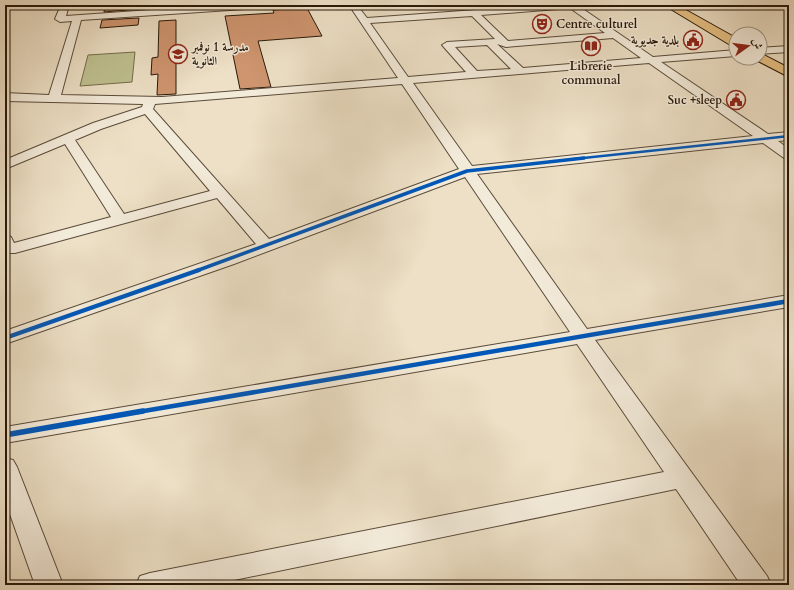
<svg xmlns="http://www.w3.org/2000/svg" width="794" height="590" font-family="Cardo,Amiri,serif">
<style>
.green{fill:#bfc090;stroke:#746c4d}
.building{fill:#ce956f;stroke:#29190a}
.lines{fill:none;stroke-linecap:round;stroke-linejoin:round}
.minor-casing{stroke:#5a4b39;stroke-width:2}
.primary-casing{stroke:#29190a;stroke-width:2}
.minor{fill:#f3ebda;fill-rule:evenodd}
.primary{fill:#e6c083;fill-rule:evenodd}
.cycleway-far3-casing{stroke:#f3ebda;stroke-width:4}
.cycleway-far2-casing{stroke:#f3ebda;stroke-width:5.5}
.cycleway-far1-casing{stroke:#f3ebda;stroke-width:7}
.cycleway-casing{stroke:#f3ebda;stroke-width:8}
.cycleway-far3{stroke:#0057b8;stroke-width:2.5}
.cycleway-far2{stroke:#0057b8;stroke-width:3.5}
.cycleway-far1{stroke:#0057b8;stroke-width:4.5}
.cycleway{stroke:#0057b8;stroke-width:5.5}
.labels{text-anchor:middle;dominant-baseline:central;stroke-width:3;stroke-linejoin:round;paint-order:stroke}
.far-poi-label{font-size:12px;font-weight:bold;fill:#29190a;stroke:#f3ebda;text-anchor:start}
</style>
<rect width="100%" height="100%" fill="#ede0c6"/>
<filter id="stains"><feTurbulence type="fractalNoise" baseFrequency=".005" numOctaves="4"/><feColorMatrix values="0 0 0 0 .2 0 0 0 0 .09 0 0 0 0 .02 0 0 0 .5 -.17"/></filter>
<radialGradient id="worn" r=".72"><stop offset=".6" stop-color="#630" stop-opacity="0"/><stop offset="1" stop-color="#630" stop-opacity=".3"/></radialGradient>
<path class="green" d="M135,52l-3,30 -52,4 8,-31z"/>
<path class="building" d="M105,5h35v4l-36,3z
M307,8l15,28 -64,5 13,46 -31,2 -15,-73 49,-3 -1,-3z
M139,18l-1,7 -38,3 2,-8z
M176,20v74l-19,1 1,-21 -7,1 1,-17 6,-1 1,-36z"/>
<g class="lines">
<defs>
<path id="minor" d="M61,5h8l-3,11 156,-11h42l-4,3 -179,12 -20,75 101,2 236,-19 -49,-73h8l10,13 176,-13h39l-2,2 73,50 83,-7v6l-75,6 107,72 21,-2v8l-11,1 11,8v10l-5,-1 -21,-15 -286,31 110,155 202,-34v12l-194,33 172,236 4,9h-30l-65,-96 -466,96h-74l4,-9 10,-3 514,-101 -87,-128 -572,99v-16l565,-95 -105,-155 -231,87 -229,80v-13l251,-87 -39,-46 -202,55h-10v-18l6,2 3,6 97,-26 -46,-73 -60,25v-9l88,-37 49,-16 1,-3 -138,-3v-8l44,2 23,-74 -12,1 -5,-3zM570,8l35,25 -97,8 -27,-26zM472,16l23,23 -48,3 -5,3 24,27 -58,5 -38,-54zM613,38l28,20 -118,10 -26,-24 9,3zM487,45l24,24 -34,2 -22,-24zM649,63l104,73 -281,30 -59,-83zM402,84l57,85 -190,70 -116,-130 2,-5zM145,114l65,77 -86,23 -49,-74 26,-11z
M789,46v6l-29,2v-6z
M5,458l8,2 4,7 46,118h-28l-30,-85z"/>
<path id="primary" d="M664,5h13l59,33v9l-4,-1z
M760,53l29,15v9l-33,-17 -2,-2h6z"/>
</defs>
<use href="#minor" class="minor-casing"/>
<use href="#primary" class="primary-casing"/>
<use href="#minor" class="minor"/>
<use href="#primary" class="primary"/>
<defs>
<path id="cycleway-far3" d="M574,159l215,-23"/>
<path id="cycleway-far2" d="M196,271l271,-100 117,-13"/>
<path id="cycleway-far1" d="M5,338l194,-68
M138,412l651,-111"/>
<path id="cycleway" d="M5,435l138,-24"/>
</defs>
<use href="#cycleway-far3" class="cycleway-far3-casing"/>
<use href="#cycleway-far2" class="cycleway-far2-casing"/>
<use href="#cycleway-far1" class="cycleway-far1-casing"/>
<use href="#cycleway" class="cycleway-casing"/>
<use href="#cycleway-far3" class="cycleway-far3"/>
<use href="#cycleway-far2" class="cycleway-far2"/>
<use href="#cycleway-far1" class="cycleway-far1"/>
<use href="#cycleway" class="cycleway"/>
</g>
<defs>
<symbol id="theatre-ring" viewBox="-11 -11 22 22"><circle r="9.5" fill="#f3ebda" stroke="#8f2418" stroke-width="1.5"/><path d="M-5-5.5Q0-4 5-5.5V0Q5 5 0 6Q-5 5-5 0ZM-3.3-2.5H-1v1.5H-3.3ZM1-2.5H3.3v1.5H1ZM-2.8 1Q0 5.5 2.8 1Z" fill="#8f2418"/></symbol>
<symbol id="civic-ring" viewBox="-11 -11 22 22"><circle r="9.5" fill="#f3ebda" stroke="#8f2418" stroke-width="1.5"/><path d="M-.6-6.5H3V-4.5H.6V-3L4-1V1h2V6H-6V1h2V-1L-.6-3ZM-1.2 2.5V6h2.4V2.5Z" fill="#8f2418"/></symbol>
<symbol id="library-ring" viewBox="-11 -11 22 22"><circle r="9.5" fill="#f3ebda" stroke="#8f2418" stroke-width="1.5"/><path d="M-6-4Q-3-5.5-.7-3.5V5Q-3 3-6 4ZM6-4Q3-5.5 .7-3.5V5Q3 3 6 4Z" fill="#8f2418"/></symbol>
<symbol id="school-ring" viewBox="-11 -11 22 22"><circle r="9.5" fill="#f3ebda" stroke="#8f2418" stroke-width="1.5"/><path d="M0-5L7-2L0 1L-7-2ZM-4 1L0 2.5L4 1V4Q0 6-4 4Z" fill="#8f2418"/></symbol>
</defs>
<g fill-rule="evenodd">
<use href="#theatre-ring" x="531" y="13" width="22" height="22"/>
<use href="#civic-ring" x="682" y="29" width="22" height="22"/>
<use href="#library-ring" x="580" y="35" width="22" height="22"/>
<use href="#school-ring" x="167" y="43" width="22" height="22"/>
<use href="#civic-ring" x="725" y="89" width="22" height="22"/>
</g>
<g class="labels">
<g class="far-poi-label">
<text x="556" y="24">Centre culturel</text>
<text x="679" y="40" text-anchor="end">بلدية جديوية</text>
<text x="192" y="47">مدرسة 1 نوفمبر<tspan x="192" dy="14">الثانوية</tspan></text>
<text x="591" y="66" text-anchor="middle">Librerie<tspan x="591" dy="14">communal</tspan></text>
<text x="722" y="100" text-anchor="end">Suc +sleep</text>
</g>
</g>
<rect width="794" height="590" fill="none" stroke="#ede0c6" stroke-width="20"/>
<rect x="6" y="6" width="782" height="578" fill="none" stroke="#29190a" stroke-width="2"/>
<rect x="10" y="10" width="774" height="570" fill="none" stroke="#29190a"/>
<g transform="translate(748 46) rotate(76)"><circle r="19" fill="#f3ebda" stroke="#a29787"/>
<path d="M0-3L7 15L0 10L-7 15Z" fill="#8f2418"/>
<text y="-6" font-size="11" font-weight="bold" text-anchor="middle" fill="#29190a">ش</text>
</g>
<rect width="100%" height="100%" filter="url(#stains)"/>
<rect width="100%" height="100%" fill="url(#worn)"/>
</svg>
